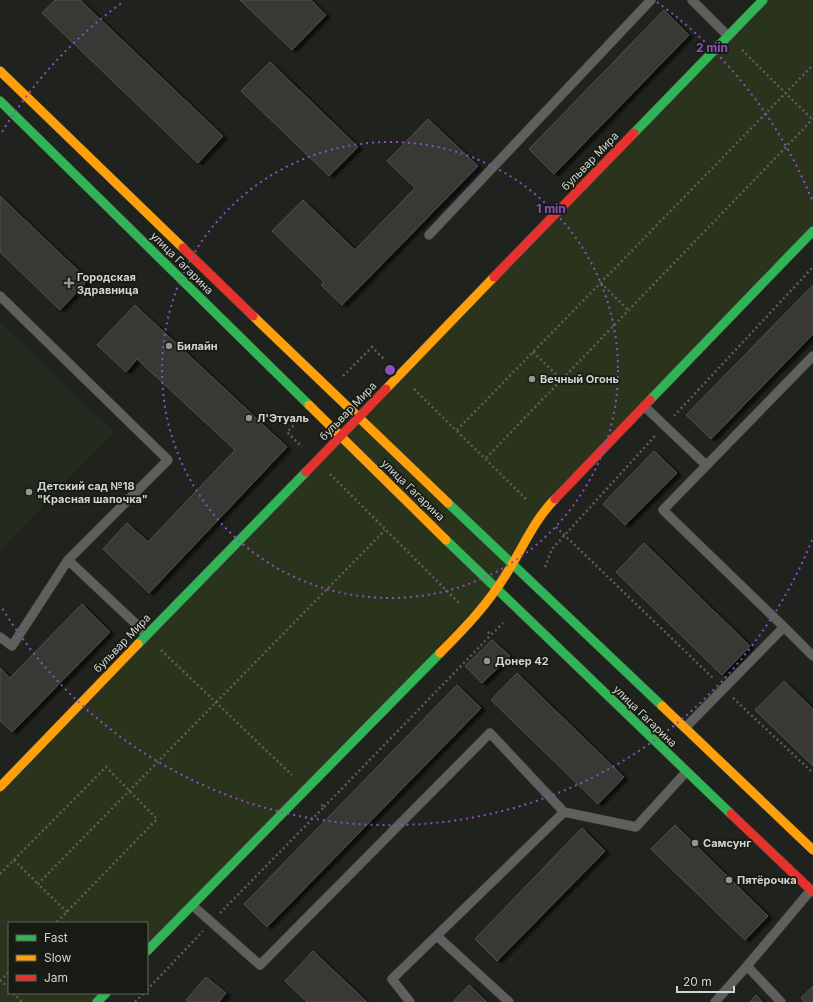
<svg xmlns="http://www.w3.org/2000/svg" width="813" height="1002" font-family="Inter,sans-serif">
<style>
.built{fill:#242a1e}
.green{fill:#2a341d}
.building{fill:#373835;stroke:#50524e;filter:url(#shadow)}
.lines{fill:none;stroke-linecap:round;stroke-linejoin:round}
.lane-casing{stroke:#3e3f3c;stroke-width:10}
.fast-casing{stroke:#3e3f3c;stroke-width:10}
.slow-casing{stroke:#3e3f3c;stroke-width:10}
.jam-casing{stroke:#3e3f3c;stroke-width:10}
.path{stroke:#5c5e5a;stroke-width:2.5;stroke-dasharray:2 3;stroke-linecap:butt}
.lane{stroke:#5f605d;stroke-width:9}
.fast{stroke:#30b455;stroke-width:9}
.slow{stroke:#ff9f0a;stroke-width:9}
.jam{stroke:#e5322d;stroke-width:9}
.ring{fill:none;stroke:#8c4ec2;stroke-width:2;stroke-dasharray:2 4}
.poi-dot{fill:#949691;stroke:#171b13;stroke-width:1.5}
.labels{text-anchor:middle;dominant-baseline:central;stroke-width:3.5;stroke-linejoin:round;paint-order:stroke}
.street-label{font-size:11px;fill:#d2d4cf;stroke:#171b13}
.poi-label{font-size:11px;font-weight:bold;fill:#d2d4cf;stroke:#171b13;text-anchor:start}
.centre{fill:#8c4ec2;stroke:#171b13;stroke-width:2}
.ring-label{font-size:12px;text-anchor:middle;font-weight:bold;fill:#8c4ec2;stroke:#171b13;stroke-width:3.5;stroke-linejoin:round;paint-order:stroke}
</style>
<defs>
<filter id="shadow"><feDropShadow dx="4.5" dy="2.5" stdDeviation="1" flood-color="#0009"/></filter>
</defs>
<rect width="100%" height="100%" fill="#20221e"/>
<path class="built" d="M0,322l114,110 -114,119z"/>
<path class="green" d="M763,0h50v231l-272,282 -36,64 -358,374v-28h-138v70h96l-9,9h-96v-215z"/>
<path class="building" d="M55,0h25l143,136 -25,27 -156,-150z
M240,0h71l15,15 -34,35z
M664,10l25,25 -135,139 -25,-25z
M270,62l88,85 -29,29 -88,-85z
M428,119l50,47 -136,139 -21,-20 3,-3 -52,-51 31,-31 52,50 60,-62 -28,-27z
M0,196l88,84 -28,30 -60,-58z
M813,285v49l-102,105 -25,-24z
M135,305l152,142 -138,146 -46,-44 24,-26 21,19 87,-92 -98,-91 -11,13 -29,-27z
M654,451l23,22 -52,52 -22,-21z
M644,543l106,103 -28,29 -106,-103z
M82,604l28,28 -98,100 -12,-11v-53l10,10z
M492,640l18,16 -28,27 -17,-17z
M517,673l107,104 -26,27 -107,-104z
M784,681l29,28v57l-58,-56z
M457,685l24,23 -214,219 -23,-23z
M675,825l93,91 -23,24 -94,-91z
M582,828l23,23 -108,110 -22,-22z
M313,951l54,51h-60l-22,-21z
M206,977l20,16 -7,9h-31l-2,-2z
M469,985l18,17h-34z
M813,986v16h-8l-4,-4z
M756,995l7,7h-13z"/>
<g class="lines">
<defs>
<path id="lane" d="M692,0l36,36
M429,235l222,-235
M0,296l168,164 -100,100 70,66 8,10
M644,406l62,59
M784,627l29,29
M0,637l12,9 56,-86
M685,728l99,-101 -121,-117 150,-154
M564,812l72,15 50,-55
M192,905l68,60 230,-232 74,79 -172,167 18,23
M437,936l72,66
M747,966l34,36
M715,1002l32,-36 64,-76"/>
<path id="fast" d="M0,101l309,304
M634,133l129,-133
M650,400l163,-169
M448,503l214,203
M446,540l285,274
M138,644l168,-172
M147,951l293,-298
M97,1002l9,-9"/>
<path id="slow" d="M0,71l183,177
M253,316l195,187
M386,389l108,-112
M309,405l137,135
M440,653c24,-24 47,-48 65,-77 17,-26 28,-55 50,-77
M662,706l151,144
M0,787l138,-143"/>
<path id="jam" d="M183,248l70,68
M494,277l140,-144
M306,472l80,-83
M555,499l95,-99
M731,814l82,78"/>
</defs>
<use href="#lane" class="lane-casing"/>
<use href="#fast" class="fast-casing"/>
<use href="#slow" class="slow-casing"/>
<use href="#jam" class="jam-casing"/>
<path class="path" d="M742,50l71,70
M601,283l28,28
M533,352l29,28
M343,376l29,-29 13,13
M414,389l112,110
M674,416l139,-149
M297,422l-10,10 15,15
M457,430l356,-365
M486,458l327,-339
M330,474l131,131
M556,527l158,152
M545,567l7,-18 103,-113
M488,632l3,3 12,-12
M161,650l131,125
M733,698l80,75
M324,807l167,-172
M14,860l24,24
M0,874l106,-107 51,52 -101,104
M67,912l-29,-28 347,-354
M220,913l104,-106 -3,-3
M0,980l9,8
M0,981l9,-9
M147,990l56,-59
M13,993l9,9
M135,1002l9,-9"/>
<use href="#lane" class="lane"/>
<use href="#fast" class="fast"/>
<use href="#slow" class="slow"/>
<use href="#jam" class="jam"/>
</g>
<g class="ring">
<circle cx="390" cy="370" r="228"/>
<path d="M812 540A455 455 0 0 1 2 608M2 132A455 455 0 0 1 123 2M657 2A455 455 0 0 1 812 200"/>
</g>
<g class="poi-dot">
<path d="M67 277h4v4h4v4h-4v4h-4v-4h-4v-4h4z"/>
<circle cx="169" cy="346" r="4"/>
<circle cx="532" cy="379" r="4"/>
<circle cx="249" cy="418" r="4"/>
<circle cx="29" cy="492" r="4"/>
<circle cx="487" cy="661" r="4"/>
<circle cx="695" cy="843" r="4"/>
<circle cx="729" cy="880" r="4"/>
</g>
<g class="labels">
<g class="street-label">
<text transform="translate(590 161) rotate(-46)">бульвар Мира</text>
<text transform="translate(182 263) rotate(45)">улица Гагарина</text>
<text transform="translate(348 411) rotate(-46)">бульвар Мира</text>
<text transform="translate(413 490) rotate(44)">улица Гагарина</text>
<text transform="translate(122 643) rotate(-46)">бульвар Мира</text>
<text transform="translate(645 716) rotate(44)">улица Гагарина</text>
</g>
<g class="poi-label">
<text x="77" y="277">Городская<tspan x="77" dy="13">Здравница</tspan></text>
<text x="177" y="346">Билайн</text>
<text x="540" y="379">Вечный Огонь</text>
<text x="257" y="418">Л'Этуаль</text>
<text x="37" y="486">Детский сад №18<tspan x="37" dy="13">"Красная шапочка"</tspan></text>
<text x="495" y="661">Донер 42</text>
<text x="703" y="843">Самсунг</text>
<text x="737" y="880">Пятёрочка</text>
</g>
</g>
<circle cx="390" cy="370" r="6" class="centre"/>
<g class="ring-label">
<text x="712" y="52">2 min</text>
<text x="551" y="213">1 min</text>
</g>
<rect x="8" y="922" width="140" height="72" fill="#171b13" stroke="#62655e"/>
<rect x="16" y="935" width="20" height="6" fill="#30b455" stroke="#62655e"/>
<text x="44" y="942" font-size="12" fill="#d2d4cf">Fast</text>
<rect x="16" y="955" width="20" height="6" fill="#ff9f0a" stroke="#62655e"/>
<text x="44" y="962" font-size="12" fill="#d2d4cf">Slow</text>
<rect x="16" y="975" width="20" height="6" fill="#e5322d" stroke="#62655e"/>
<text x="44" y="982" font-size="12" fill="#d2d4cf">Jam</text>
<path d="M677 986v6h57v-6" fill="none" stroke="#d2d4cf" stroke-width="2"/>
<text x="683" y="986" font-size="12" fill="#d2d4cf" stroke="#171b13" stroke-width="3" paint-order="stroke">20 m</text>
</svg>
